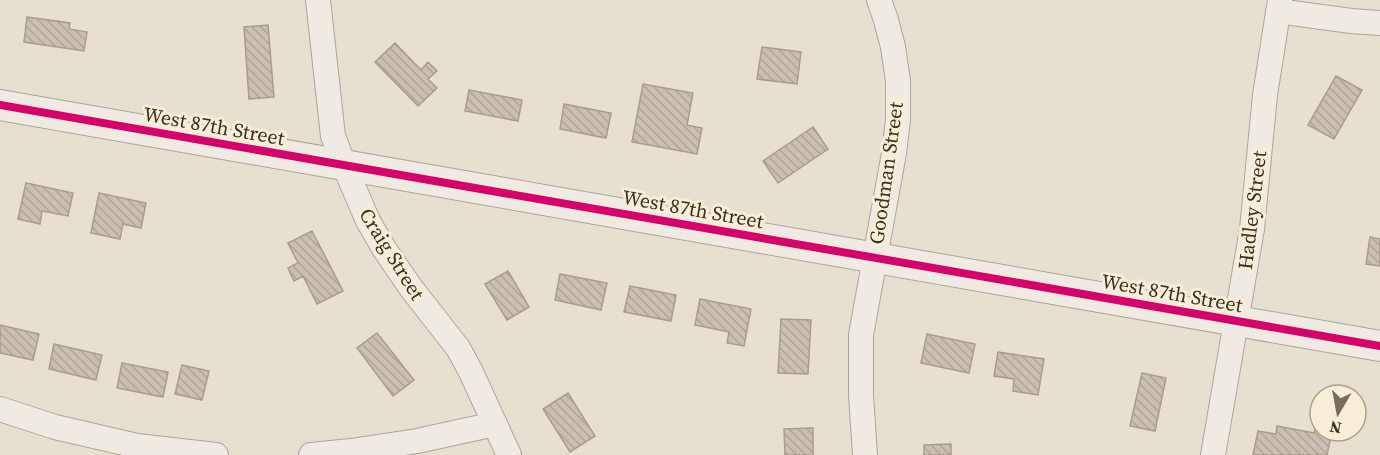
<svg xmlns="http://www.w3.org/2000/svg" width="1380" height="455" font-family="'Source Serif 4',serif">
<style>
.building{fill:url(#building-back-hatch);stroke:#a89c90;stroke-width:1.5}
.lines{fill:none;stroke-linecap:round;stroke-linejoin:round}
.minor-casing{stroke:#ada599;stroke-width:26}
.tertiary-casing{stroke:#ada599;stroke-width:32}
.minor{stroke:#efebe3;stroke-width:24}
.tertiary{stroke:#efebe3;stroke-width:30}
.cycleway-casing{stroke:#f7eed8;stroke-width:11}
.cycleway{stroke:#d6006c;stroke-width:8}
.labels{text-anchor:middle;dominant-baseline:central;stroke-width:6;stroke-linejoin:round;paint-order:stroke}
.street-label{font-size:20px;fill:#3d2e20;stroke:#f7eed8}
</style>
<defs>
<pattern id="building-back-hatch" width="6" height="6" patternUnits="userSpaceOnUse" patternTransform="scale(1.5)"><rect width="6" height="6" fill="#cbbfb2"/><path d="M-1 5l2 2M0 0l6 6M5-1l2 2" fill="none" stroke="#afa499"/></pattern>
</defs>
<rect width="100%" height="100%" fill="#e7e0d1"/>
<path class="building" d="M27,17l43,6 -1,6 18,3 -3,19 -60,-9z
M268,25l6,72 -25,2 -5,-72z
M395,43l26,27 7,-8 9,9 -9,8 9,9 -19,18 -43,-44z
M762,47l39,5 -4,32 -40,-5z
M1336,76l26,14 -28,49 -26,-14z
M643,84l50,9 -6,32 15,3 -5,26 -65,-12z
M469,90l53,10 -4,21 -53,-10z
M564,104l47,9 -5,25 -46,-9z
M813,127l15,22 -50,34 -15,-22z
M26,183l47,10 -5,23 -26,-5 -2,13 -22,-5z
M99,193l47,10 -5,25 -18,-4 -3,15 -29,-6z
M312,231l31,60 -26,13 -14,-28 -9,5 -6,-13 10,-5 -10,-20z
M1370,237l10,2v27l-14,-2z
M508,271l21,36 -22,13 -22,-36z
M560,274l47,9 -6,27 -46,-10z
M630,286l46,9 -5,26 -47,-9z
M700,299l51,10 -7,37 -17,-3 2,-11 -34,-7z
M781,319l30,1 -3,54 -30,-1z
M0,325l39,9 -6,26 -33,-7z
M377,333l37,47 -21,16 -36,-48z
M927,334l48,10 -6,29 -48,-10z
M54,344l48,11 -6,25 -47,-11z
M998,352l46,7 -6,36 -25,-4 1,-12 -20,-3z
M122,363l46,9 -5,25 -46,-9z
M182,365l27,6 -7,29 -27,-6z
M1142,373l24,5 -11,53 -25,-5z
M568,393l27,43 -25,16 -27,-43z
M1277,426l37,7 2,-6 4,1v3h12l-5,24h-74l5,-24 18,3z
M813,428v27h-28l-1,-26z
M951,444v11h-27v-10z"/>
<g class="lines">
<defs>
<path id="minor" d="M318,0l15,136 11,29 24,56 17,29 26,38 47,60 13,24 38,83
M1278,11l73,10 29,2
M0,409l55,18 82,19 79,9
M311,455l40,-4 66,-10 78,-17
M865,455l-4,-60v-60l33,-182 4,-33v-39l-5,-34 -7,-27 -7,-20
M1213,455l39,-226 13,-134 15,-95"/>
<path id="tertiary" d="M0,105l1380,241"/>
</defs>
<use href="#minor" class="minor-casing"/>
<use href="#tertiary" class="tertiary-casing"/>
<use href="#minor" class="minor"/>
<use href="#tertiary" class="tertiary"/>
<defs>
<path id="cycleway" d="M0,105l1380,241"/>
</defs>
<use href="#cycleway" class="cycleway-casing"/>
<use href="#cycleway" class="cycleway"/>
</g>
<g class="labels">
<g class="street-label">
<text transform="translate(214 126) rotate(10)">West 87th Street</text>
<text transform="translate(886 173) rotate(-82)">Goodman Street</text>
<text transform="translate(693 209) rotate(10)">West 87th Street</text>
<text transform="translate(1252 210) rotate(-83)">Hadley Street</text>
<text transform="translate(392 254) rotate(58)">Craig Street</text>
<text transform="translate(1172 293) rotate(10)">West 87th Street</text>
</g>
</g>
<g transform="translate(1338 413) rotate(190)"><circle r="28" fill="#f7eed8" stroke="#ada18e" stroke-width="1.5"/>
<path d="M0-4.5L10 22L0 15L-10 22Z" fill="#786c5e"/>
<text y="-9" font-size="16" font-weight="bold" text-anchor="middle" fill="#3d2e20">N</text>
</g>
</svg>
